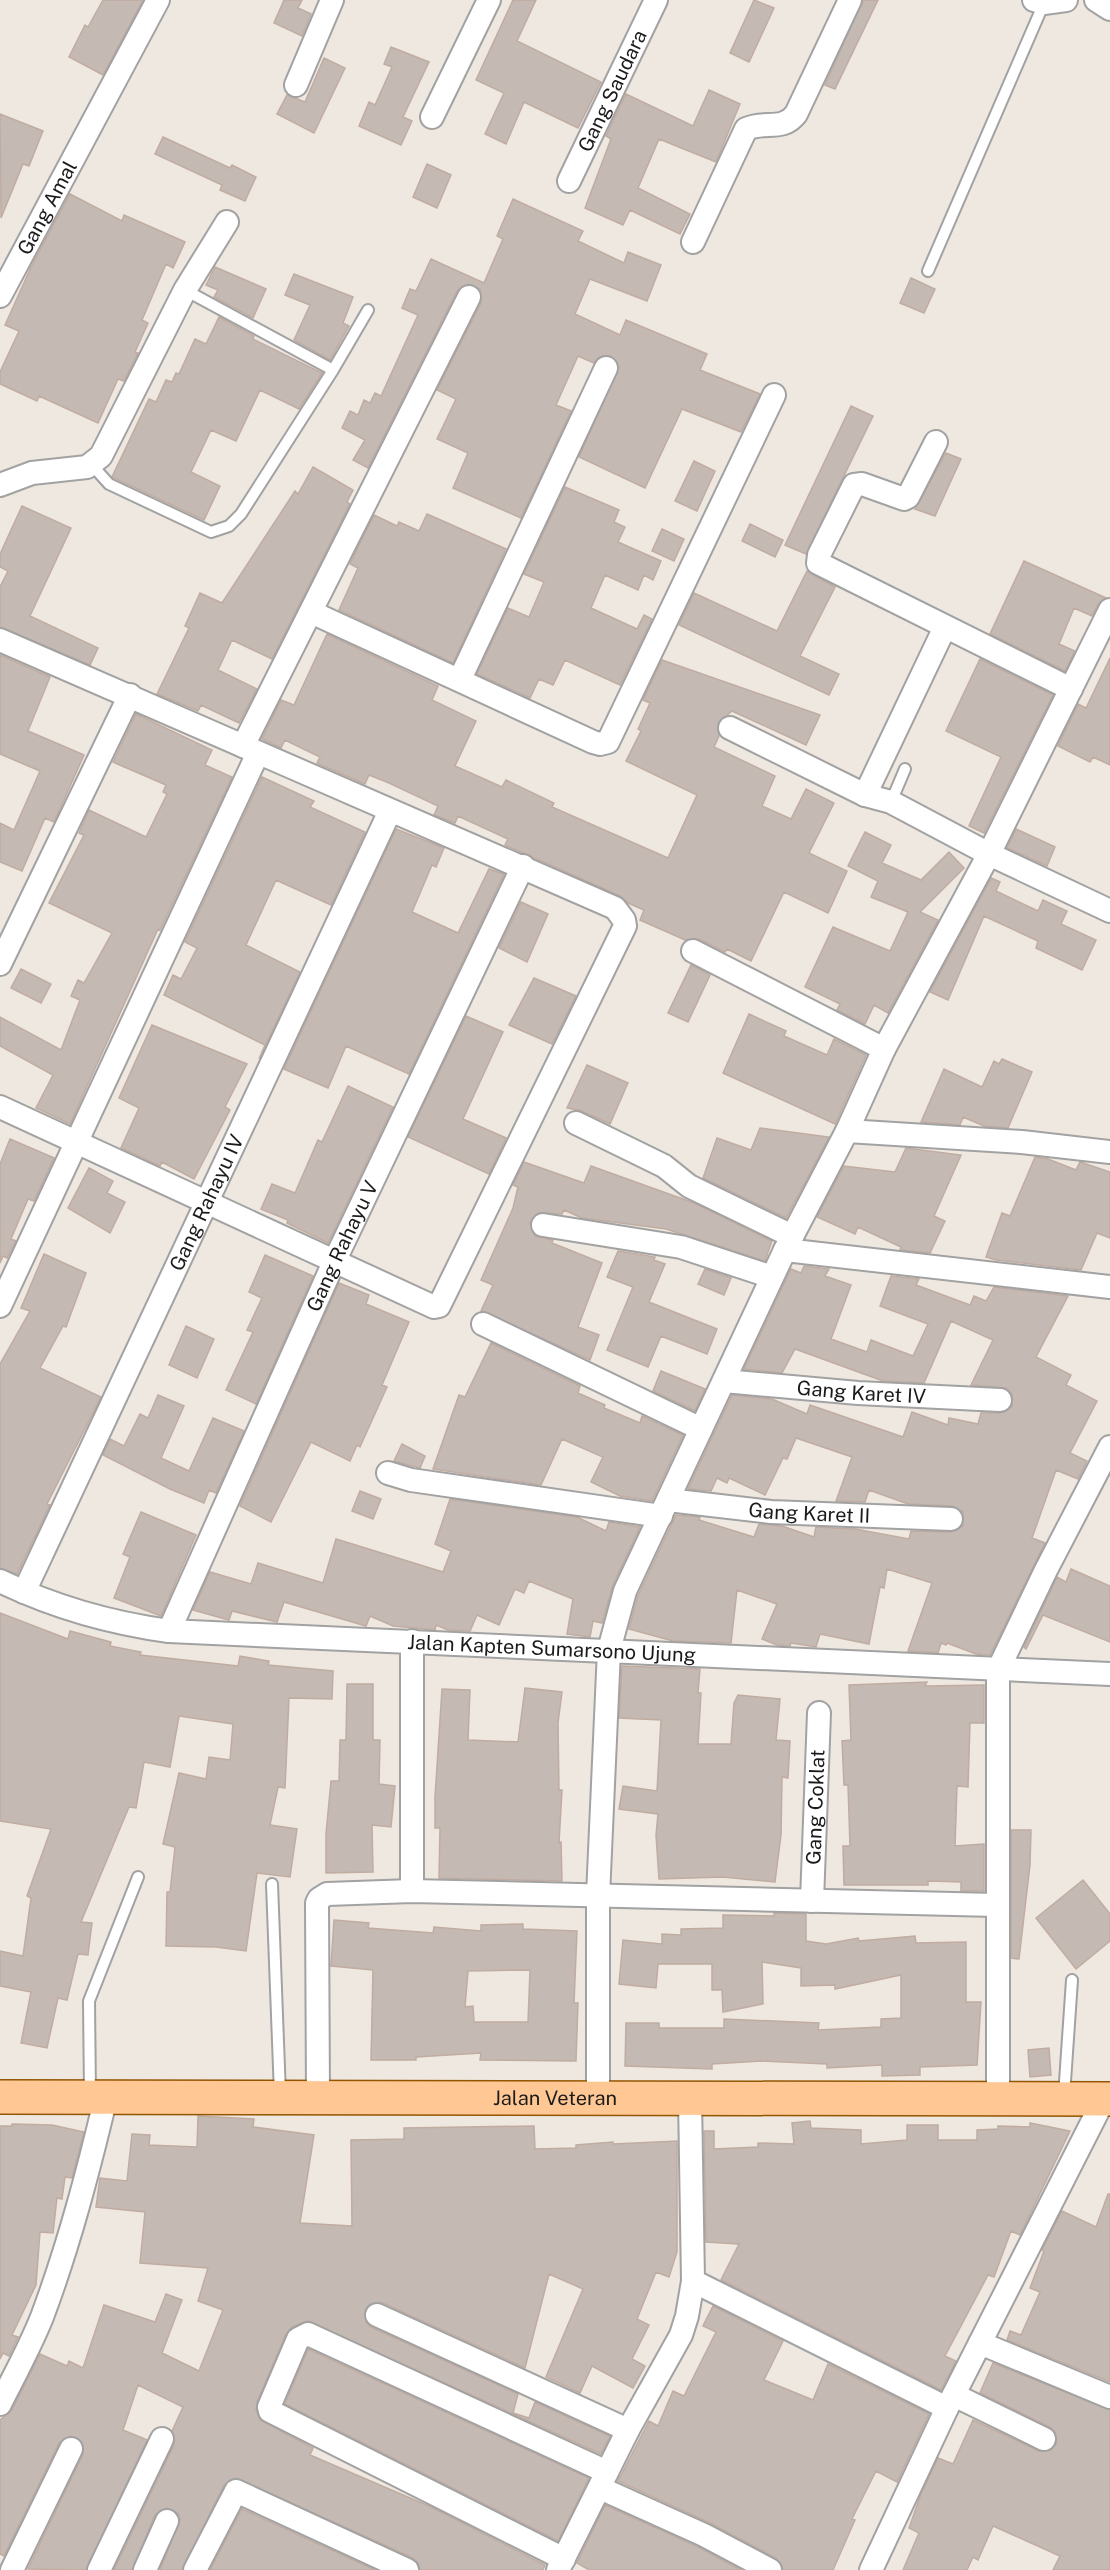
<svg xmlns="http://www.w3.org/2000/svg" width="1110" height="2570" font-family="'Public Sans',sans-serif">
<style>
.building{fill:#c5b9b3;stroke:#c0aca1;stroke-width:1.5;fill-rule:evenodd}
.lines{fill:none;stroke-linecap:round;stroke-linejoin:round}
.lane-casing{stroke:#a2a2a2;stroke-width:14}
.street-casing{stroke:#a2a2a2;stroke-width:26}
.primary-casing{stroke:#925500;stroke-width:36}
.lane{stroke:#fff;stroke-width:10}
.street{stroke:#fff;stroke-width:22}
.primary{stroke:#ffc793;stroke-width:33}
.labels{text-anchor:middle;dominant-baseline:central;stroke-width:5;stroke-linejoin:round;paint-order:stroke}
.street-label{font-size:20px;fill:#1b1b1b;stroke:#fff}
</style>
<rect width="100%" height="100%" fill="#eee8e0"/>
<path class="building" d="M103,0h40l-40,75 -34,-18 16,-32 3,2z
M284,0h18l-4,8 13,6 -9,22 -28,-13z
M513,0h23l-19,41 84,41 -23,46 -54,-26 -18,42 -21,-10 19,-41 -28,-13z
M754,0l20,8 -25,54 -19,-9z
M863,0h15l-43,89 -10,-4z
M391,47l38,15 -26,55 9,4 -11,24 -42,-19 10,-24 6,3 17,-38 -8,-3z
M324,58l21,10 -31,65 -37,-19 10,-19 18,7z
M709,90l31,14 -24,58 -57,-23 -21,49 52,26 -10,20 -50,-24 -7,15 -38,-17 26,-69 -5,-3 20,-42 67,32z
M0,114l43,17 -14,35 -6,-2 -22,54z
M163,137l67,31 2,-3 24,12 -11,24 -25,-11 2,-5 -67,-31z
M427,164l24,11 -14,33 -24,-11z
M70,194l52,27 2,-6 61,27 -12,26 -7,-4 -24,56 6,3 -13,29 3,1 -14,28 -6,-2 -20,44 -59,-27 -2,5 -37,-17v-12l19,-41 -14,-6 26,-58z
M513,199l70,32 -5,10 46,22 4,-11 33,13 -14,36 -57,-22 -15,35 45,21 6,-15 81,34 -7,16 60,24 -19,38 -59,-23 -37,79 -66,-31 40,-90 -8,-11 -12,1 -5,6 -16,-7 -22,49 15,6 -50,107 -68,-30 15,-35 -31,-14 19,-40 -19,-9 44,-87 -1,-14 -12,-5 -11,7 -89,177 -15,-8 12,-20 -23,-12 8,-17 8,4 6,-15 6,3 5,-10 6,3 37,-81 -16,-7 8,-19 6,2 15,-32 53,24 19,-44 -6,-3z
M215,267l51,22 -13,29 -39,-21 4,-7 -12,-5z
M294,274l59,23 -10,26 6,3 -19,34 -36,-20 16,-35 -25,-10z
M911,278l24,11 -11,24 -24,-10z
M219,317l35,19 -1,3 69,34 -23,36 -39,-19 -24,51 -25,-11 -20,42 29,14 -16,34 -92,-43 37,-78 7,3 10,-22 6,2 4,-9 3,1 16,-35 11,5z
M851,406l22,10 -67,138 -21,-9z
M946,453l15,6 -26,57 -20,-7z
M694,461l21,10 -18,40 -22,-10z
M313,467l40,23 -6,12 3,2 -78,155 -40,-19 -14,30 39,19 -18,34 -38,-18 -3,6 -41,-17 32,-66 -4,-2 15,-33 22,10 73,-112 3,3z
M565,487l54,23 -5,12 11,5 -7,15 43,19 -8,19 -9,-5 -6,15 -33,-15 -14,33 46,21 7,-14 8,4 -32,66 -55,-25 -12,25 -14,-6 -9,19 -53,-24 31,-66 21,9 15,-35 -20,-8z
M22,506l49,22 -41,88 68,32 -8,17 -90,-38v-40l8,-16 -8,-4v-13z
M427,514l79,35 -53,114 -114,-53 19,-42 -8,-4 24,-49 23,11 2,-4 20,9z
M750,524l33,16 -8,17 -33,-16z
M662,529l22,10 -10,22 -22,-10z
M1024,561l82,37 -8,6 -6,12 -18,-8 -15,36 16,7 -10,20 -75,-37z
M807,571l28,16 -35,69 39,18 -10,21 -150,-70 15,-32 83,38z
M327,634l111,52 -6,14 44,21 -21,45 47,21 4,-7 48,23 -2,4 116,51 29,-63 -71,-34 15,-30 -3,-2 12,-26 -7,-3 19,-40 158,55 -14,30 -74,-34 -14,12 1,13 -5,11 61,29 -13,30 29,13 15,-30 28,14 -25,50 38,18 -19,42 -44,-21 -33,69 -24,-12 -2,3 -26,-13 -14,1 -45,-20 4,-10 -16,-7 -8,-7 -115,-51 3,-6 -50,-23 -3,7 -21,-8 4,-9 -49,-23 -20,-8 -4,9 -46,-20 -2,-1 3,-6 -35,-17 -4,8 -19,-9 19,-39 13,5z
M0,655l50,22 -22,54 56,24 -30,67 -9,-4 -23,53 -22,-9v-39l14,7 26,-59 -40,-17z
M1110,658v107l-17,-8 -3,5 -32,-16 20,-42 8,4z
M980,659l73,36 -69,138 -15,-7 32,-69 -55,-26z
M136,714l76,36 -7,15 27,12 -72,153 -2,-1 -88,195 -34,-16 17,-33 -53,-29v-29l61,33 19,-50 -9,-4 7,-16 6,3 28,-50 -63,-30 35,-68 -5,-2 10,-23 57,27 21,-43 -4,-2 3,-7 -53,-23z
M262,777l52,24 -4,6 55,25 -34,73 -55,-25 -30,65 54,27 -41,87 6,-14 -101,-50 9,-20 8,4 16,-31 -12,-6z
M396,829l48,19 -8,19 -4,-2 -20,47 46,21 31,-64 15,5 -95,200 -63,-28 -18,42 -44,-19z
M1016,829l39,18 -8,19 -40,-18z
M865,832l26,13 -9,18 39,17 28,-28 15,16 -44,44 18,8 -50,93 -14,-8 -9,19 -28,-14 3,-6 -35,-17 28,-60 57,24 18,-39 -37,-15 7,-16 -30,-15z
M991,878l9,4 -4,9 42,20 5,-11 24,11 -6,13 35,16 -14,30 -46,-22 2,-7 -54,-25 -36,84 -18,-8z
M521,902l27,12 -21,48 -28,-14z
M691,965l19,10 -22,47 -20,-9z
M21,969l30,15 -10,19 -30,-15z
M534,978l42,18 -24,48 -43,-19z
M749,1014l37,17 -2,5 43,19 7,-16 32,16 -31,69 -112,-51z
M466,1016l37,16 -40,87 43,19 -17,36 -81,-37z
M152,1025l95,39 -22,43 5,3 -36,69 -32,-17 -2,4 -39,-18 18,-40 -20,-10z
M1002,1059l30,13 -24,56 -24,-2 -21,-9 -3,8 -39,-3 23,-53 38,18 12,-26 5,3z
M587,1065l41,18 -18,41 -28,-13 -15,-3z
M348,1086l45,21 -65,136 -41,-20 1,-3 -27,-11 11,-25 23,9 23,-53 4,2z
M760,1128l69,9 -43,81 -83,-40 14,-40 34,12z
M10,1139l44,19 -20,43 -6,-2 -17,40 5,2 -9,17 -4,-2 -3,7v-99z
M906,1148l55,7 -27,61 11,5 -15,32 -30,-3 1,-3 -43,-20 -3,7 -38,-17 27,-51 51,6z
M1035,1157l13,2 28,11 4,-8 30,10v66l-13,-5 -16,37 -85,-10 -10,-3 16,-44 8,3z
M524,1162l60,21 7,-17 103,37 78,38 -7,20 -99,-32 -84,-11 -18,-8 -2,4 -24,-1 -8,10 5,13 18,4 -1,3 50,20 -24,64 21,8 -9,25 -109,-49 12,-26 -12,-5 32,-72 5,-21 -5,-2z
M89,1168l24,13 -6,12 18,9 -15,31 -42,-25z
M618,1251l37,6 -1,3 11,4 -16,38 68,27 -10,25 -46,-18 -13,31 -41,-17 26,-63 -26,-10z
M44,1254l42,19 -20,54 -3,-1 -23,42 61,29 -54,107 3,1 -33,69 -17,-6v-204l30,-53 -9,-3z
M265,1255l48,21 -57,128 -30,-14 27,-58 -6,-2 15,-32 -13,-6z
M804,1266l25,3 -4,7 26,9 -20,54 36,13 4,-12 42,16 15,-32 -48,-18 11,-30 28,3 -3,6 54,20 4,-9 12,5 8,-14 74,9 -32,61 35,18 -5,10 31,16 -27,52 17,8 -9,18 -22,-9 -24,68 13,5 -55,112 -14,-1 -29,-11 -1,2 -5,-2 -3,10 -30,-2 24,-68 -45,-14 -3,19 -4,-1 -11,57 -49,-10 -4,13 -25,-4 -1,3 -13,-1 -15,-6 15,-35 -40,-14 -6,53 -58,-2 -44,-12 9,-33 38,-81 24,2 -1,3 55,17 5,-13 23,2 32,11 2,-10 39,2 54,10 2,-8 40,1 12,-6v-14l-11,-6 -44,-2 -39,-14 -4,12 -29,-1 16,-44 -56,-19 -9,21 -4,-1 -18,37 -36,-17 -2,5 -10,-5 -6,13 -23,-2 44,-94 40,4 35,15 3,-9 93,32 9,-25 36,13 1,-7 29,6 3,-11h19l12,-6v-13l-5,-6 -36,-3 22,-45 -42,-19 -27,62 -41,-2 -88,-32 -13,24 -38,-4 47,-100 10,4z
M705,1269l26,9 -7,17 -26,-11z
M339,1283l30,12 -3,9 43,18 -27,63 5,2 -27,60 -3,-2 -7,16 -39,-19 -40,80 -31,-16z
M186,1326l28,13 -17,39 -28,-13z
M491,1343l89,43 -2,7 27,12 -1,3 36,15 2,-7 41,19 -31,66 -32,-5 -29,-14 12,-25 -41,-18 -21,46 -108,-16 26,-74 6,2z
M661,1371l44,18 -10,22 -42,-20z
M158,1395l26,11 -23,52 28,13 24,-53 31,13 -28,62 -7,-3 -5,13 -34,-14 -67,-34 7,-16 14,7 16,-32 8,4z
M402,1444l23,12 -5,12 -26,-7z
M360,1491l21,8 -8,20 -21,-8z
M450,1499l127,18 29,14 3,-9 31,5 -27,58 -11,38 -9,-2 -3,16 -23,-3 6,-35 -44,-18 -5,12 -9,-4 -16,36 -22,-10 -7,16 -22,-1 -12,-5 -1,5 -42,-4 -23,-10 -4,10 -82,-24 -7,20 -45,-11 -3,9 -36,-10 17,-38 41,12 7,-21 65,20 13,-44 107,33 8,-21 -16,-7z
M141,1512l55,23 -35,81 -47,-18 16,-41 -7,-3z
M1071,1569l39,17v56l-67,-27 -17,34 -2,-2 33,-70 9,5z
M0,1613l68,26 2,-8 41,11 -1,4 31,6 -1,3 98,11 2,-10 29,5 -1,4 65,6 -1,28 -43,-1 -4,90 -7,-1 -8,38 27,4 -7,48 -33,-4 -11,78 -30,-4 -50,-1 1,-54h3l5,-45 -12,-3 16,-71 27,6 3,-22 21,3 3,-36 -54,-8 -9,51 -26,-5 -8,46 -7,-1 -48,115 11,1 -4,32 -10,-1 -11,46 -9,-2 -11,50 -26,-5 10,-51 -31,-6v-35l23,5 8,-58 -4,-2 24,-67 -51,-8z
M622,1666l78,3 -2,24h3l-3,51h33l3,-41 4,-8 42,4 -4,41 14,1 -2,37 -6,-1 -1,58 -6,47 -52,-5 -64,2 -3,-44 2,-21 -39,-5 4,-23 34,5 4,-71 -42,-2z
M927,1682l-2,4 59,-1v38h-14l-2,64 -11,-1 -2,60 29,-2v47h-23v-9l-33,-1v4h-84l-1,-39h7l-2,-61h-4l-2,-44 9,-1 -2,-55z
M347,1684h26v56h7l-1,44 16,2 -4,41 -19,-2 1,47 -47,1v-39l5,-53h8l1,-41h6z
M525,1688l37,4 -4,31 1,67h3l-3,53 2,-1 1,39 -123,-3 1,-50h-5v-31l7,-108 28,1 -2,50 50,2z
M1011,1830h20l-1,35 -11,94 -8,-1z
M1083,1880l27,34v27l-34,28 -40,-51z
M774,1913l32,1v27l20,3 32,-6 1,3 56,-5 1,7 50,-1v60h15l-4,63 -57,2v8l-38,1v-11l-55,3v-4l-66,-3 -49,3v5l-87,-3 1,-43h33v5h65v-9l95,4 -1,7 63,-3v-8l20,-1v-43l-66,14v-4l-34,1v-18l-39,-6 1,42 -40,8 -1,-22h-10v-26h-54l-2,24 -37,-4 4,-44 39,4v-10l19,1v-6l42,-1v-13l51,1z
M334,1920l35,3 -1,5 65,5 1,-6 47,4v-6l42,-1v5l54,2 -3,72h4l-2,58 -96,-1 1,-7 -65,4v3h-45l2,-90 -42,-4zM530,1970l-2,52h-54l-1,-16 -8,1 3,-36z
M1049,2048l2,27 -21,2 -2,-27z
M198,2116l56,3 -1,8 61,8 -14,88 52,3 -1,-86 53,-1v-11l130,-2 1,23 41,-1v-3l37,-3v2l64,-3v111l-8,25 -13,-5 -19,47 12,6 -17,34 13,7 -12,22 -41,-22 -12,27 -34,-16 37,-88 -34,-15 -24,94 -142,-65 -13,1 -5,6 1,12 5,5 147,67 -5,19 16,5 6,-16 75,34 -9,18 -293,-133 -16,6 -6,7 -29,68 -1,8 4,10 53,28 -3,7 121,52 114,58 -2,5h-123l-2,-7 -5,-5 -177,-80 -12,7 -42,85h-22l20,-50 -2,-7 -12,-5 -11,7 -23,55h-18l60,-125 -2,-14 11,-24 -45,-22 -15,45 24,10 -61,130 -58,-1 55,-115 -1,-12 -11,-6 -12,7 -55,113 -4,-2v-134l12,-10 28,-56 27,12 2,-5 14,7 21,-63 51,17 11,-28 16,6 -20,53 37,18 24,-61 -25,-9 10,-33 -68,-5 5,-51 -49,-5 4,-29 27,3 5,-47 18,1 -1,10 48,2z
M810,2121l1,7 50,2v14l46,-4v-15h31v15h39v-10l21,-1v-3l32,1v-4l40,8 -50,104 -9,-4 -17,46 -6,-2 -43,81 11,5 -15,29 -220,-110 18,-36 -33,-2 -2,-111h10v18l44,-2v-4l36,1 -2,-21z
M12,2124l40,1 32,7 -12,46 -7,-1 -3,22 -5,-1 -4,35 -13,-1 -4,53 -24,50 6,2 -9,19 -6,-3 -3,6v-233h12z
M1108,2194h2v188l-103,-42 3,-9 11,4 19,-43 -10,-4 14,-37 -2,-1 20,-39 34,16z
M713,2306l70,35 -19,39 49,20 15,-36 101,50 -32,68 -21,-11 -24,48 3,1 -22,50h-50l-7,-12 -66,-35 -92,-42 31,-60 9,5 15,-35 11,5 32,-64 -13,-6z
M308,2349l281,129 -31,63 -273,-137z
M993,2363l117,47v160h-57l7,-14 -67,-30 -15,34 -5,-3 -6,13h-64l16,-37 -10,-5 12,-34 17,-36 15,6 20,-44 66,31 12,-1 5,-6 -1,-12 -5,-5 -70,-34z
M605,2505l93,42 43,23h-152l-12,-7z
M242,2509l133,61h-165z"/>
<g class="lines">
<defs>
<path id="lane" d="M928,271l116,-268
M185,290l148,80
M92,465l17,19 102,48 18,-6 12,-12 92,-144 35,-60
M891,802l14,-33
M272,1884l8,210
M90,2095l-1,-94 49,-124
M1064,2096l8,-116"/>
<g id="street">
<path d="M1034,0l10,3 22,-3"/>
<path d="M1096,0l14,9"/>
<path d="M296,85l36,-85"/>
<path d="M432,117l57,-117"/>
<path id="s1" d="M569,181l87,-181"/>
<path d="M693,242l53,-113c19,-9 36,3 50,-15l54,-114"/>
<path id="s2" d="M0,296l158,-296"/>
<path d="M936,442l-28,55 -4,2 -42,-15 -8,1 -35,70 -1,8 253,126"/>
<path d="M0,485l32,-12 55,-6 14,-11 84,-166 42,-68"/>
<path d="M311,612l282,130 7,2 8,-2 166,-347"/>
<path d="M0,640l615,268 9,12 1,6 -186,380 -5,1 -434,-200"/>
<path d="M460,679l146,-311"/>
<path d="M730,728l135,67 26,7 98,52 121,57"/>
<path d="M243,746l226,-449"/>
<path d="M865,795l80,-168"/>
<path d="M693,951l191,98"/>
<path d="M0,964l130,-269"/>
<path d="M576,1123l88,43 25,20 103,50"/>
<path d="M847,1131l175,11 88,10"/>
<path d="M543,1225l138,22 91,30"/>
<path d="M785,1250l325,37"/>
<path d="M0,1306l258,-553"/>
<path d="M483,1324l218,105"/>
<path id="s3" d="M724,1381l134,12 142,7"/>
<path d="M388,1473l23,7 250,36"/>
<path id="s4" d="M668,1500l103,12 180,7"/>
<path id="s5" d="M0,1581c54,26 110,42 169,50l941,43"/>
<path id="s6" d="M24,1592l366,-781"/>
<path id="s7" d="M169,1631l165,-369 189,-396"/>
<path d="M412,1891v-250"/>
<path id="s8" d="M812,1901l7,-188"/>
<path d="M318,2097l-1,-194 2,-4 8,-5 85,-3 584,14"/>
<path d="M598,2098v-202l11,-246 16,-59 160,-341 62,-119 37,-82 105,-195 121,-244"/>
<path d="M998,2099v-429l48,-100 64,-123"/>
<path d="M693,2281l254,127"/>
<path d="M377,2315l251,115"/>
<path d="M980,2343l130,54"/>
<path d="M954,2395l90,44"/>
<path d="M0,2404c14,-28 30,-57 42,-87 27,-72 46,-145 64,-220"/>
<path d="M600,2488l104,47 66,35"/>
<path d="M564,2559l-294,-148 -1,-4 29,-68 10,-5 299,138"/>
<path d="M12,2570l59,-121"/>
<path d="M99,2570l63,-131"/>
<path d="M145,2570l22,-49"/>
<path d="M195,2570l41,-79 171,79"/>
<path d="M558,2570l70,-140 53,-95 6,-19 6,-35 -3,-183"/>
<path d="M871,2570l76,-162 157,-309"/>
</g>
<g id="primary">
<path id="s9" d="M0,2097l1110,2"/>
</g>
</defs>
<use href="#lane" class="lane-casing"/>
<use href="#street" class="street-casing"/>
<use href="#primary" class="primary-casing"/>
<use href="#lane" class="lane"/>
<use href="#street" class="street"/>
<use href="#primary" class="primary"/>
</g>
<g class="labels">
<g class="street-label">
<text stroke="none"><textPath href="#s1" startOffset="100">Gang Saudara</textPath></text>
<text stroke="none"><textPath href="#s2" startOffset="100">Gang Amal</textPath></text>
<text stroke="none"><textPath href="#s6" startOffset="430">Gang Rahayu IV</textPath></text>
<text stroke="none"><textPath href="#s7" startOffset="422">Gang Rahayu V</textPath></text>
<text stroke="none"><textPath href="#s3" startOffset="138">Gang Karet IV</textPath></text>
<text stroke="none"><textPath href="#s4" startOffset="142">Gang Karet II</textPath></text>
<text stroke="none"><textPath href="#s5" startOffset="560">Jalan Kapten Sumarsono Ujung</textPath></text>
<text stroke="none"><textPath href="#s8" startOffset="94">Gang Coklat</textPath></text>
<text stroke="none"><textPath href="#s9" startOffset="555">Jalan Veteran</textPath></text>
</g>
</g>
</svg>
